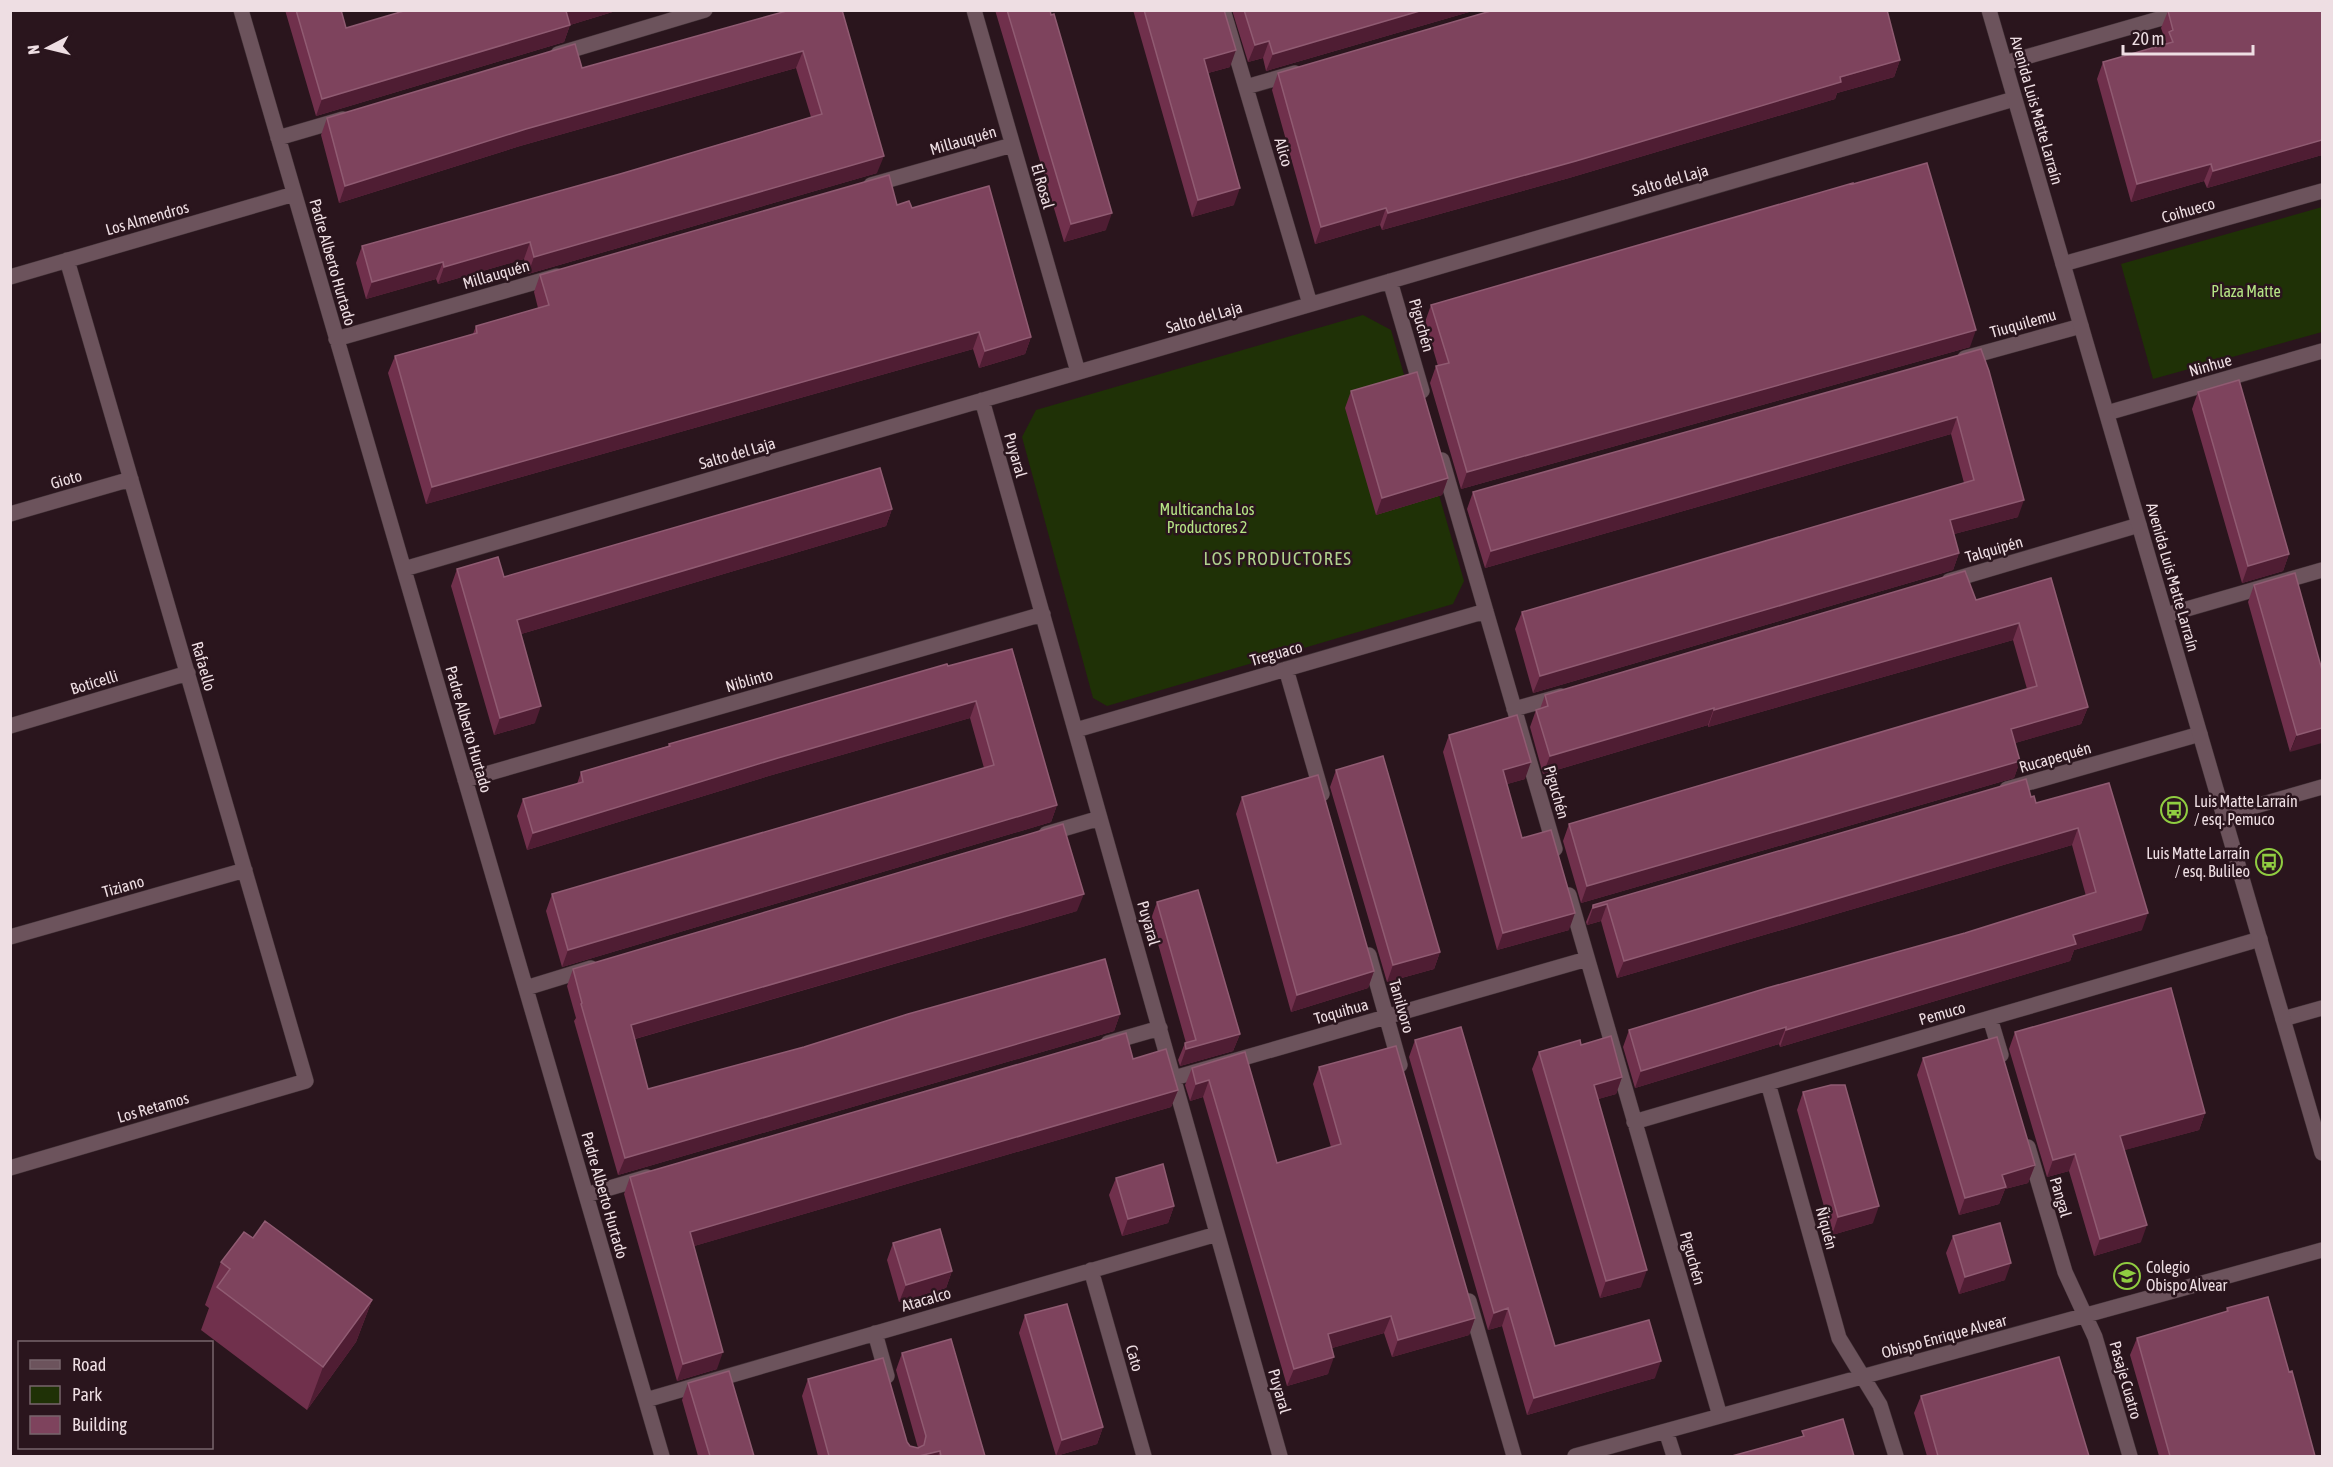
<svg xmlns="http://www.w3.org/2000/svg" width="2333" height="1467" font-family="'Asap Condensed',sans-serif">
<style>
.park{fill:#1f3106}
.lines{fill:none;stroke-linecap:round;stroke-linejoin:round}
.minor-casing{stroke:#423237;stroke-width:16}
.tertiary-casing{stroke:#423237;stroke-width:16}
.minor{stroke:#6c535c;stroke-width:15}
.tertiary{stroke:#6c535c;stroke-width:15}
.wall{fill:#70304c}
.shaded-wall{fill:#4f1d33}
.building{fill:#7e435d;stroke:#905b72;stroke-width:1.5}
.labels{text-anchor:middle;dominant-baseline:central;stroke-width:5;stroke-linejoin:round;paint-order:stroke}
.street-label{font-size:16px;fill:#eedee3;stroke:#2a151d}
.park-label{font-size:16px;fill:#b5e485;stroke:#2a151d}
.poi-label{font-size:16px;fill:#eedee3;stroke:#2a151d;text-anchor:start}
.neighbourhood-label{font-size:18px;letter-spacing:1.5px;fill:#b0d38e;stroke:#2a151d}
</style>
<rect width="100%" height="100%" fill="#2a151d"/>
<path class="park" d="M2322,207v125l-169,47 -32,-115z
M1363,315l28,15 73,251 -11,23 -346,102 -14,-8 -71,-261 14,-27z"/>
<g class="lines">
<defs>
<path id="minor" d="M241,10l421,1446
M974,10l104,362
M1223,10l87,294
M558,54l147,-44
M2005,63l185,-53
M1246,87l49,-14
M278,138l65,-19
M871,185l141,-40
M2063,264l259,-73
M10,277l284,-83
M1390,281l32,110
M336,339l221,-63
M1965,358l116,-32
M982,400l298,1056
M2107,413l215,-62
M1442,460l113,389
M10,514l121,-35
M404,569l1610,-470
M1949,581l190,-56
M2166,615l156,-45
M1286,669l36,125
M1514,709l47,-13
M10,726l178,-53
M1076,730l410,-119
M465,780l578,-166
M2007,789l193,-55
M2224,815l98,-28
M1046,834l54,-16
M1569,895l151,521
M10,937l235,-67
M1369,955l31,110
M526,988l65,-20
M1990,1018l11,37
M2283,1019l39,-11
M1108,1043l52,-15
M1174,1078l413,-119
M1768,1083l71,255 41,67 16,51
M1634,1122l626,-183
M2028,1147l37,125 30,65 35,119
M10,1168l296,-87 -239,-821
M586,1195l61,-18
M1091,1270l53,186
M1469,1301l45,155
M875,1333l12,43
M646,1400l571,-166
M1666,1431l8,25
M1575,1456l747,-206"/>
<path id="tertiary" d="M1989,10l333,1143"/>
</defs>
<use href="#minor" class="minor-casing"/>
<use href="#tertiary" class="tertiary-casing"/>
<use href="#minor" class="minor"/>
<use href="#tertiary" class="tertiary"/>
</g>
<path class="wall" d="M285,10h56l5,18 61,-18h212l-49,15 -6,17 -248,74z
M790,10l87,163 -349,101 -4,-15 -86,25 -2,-5 -70,20 -10,-36 6,-17 258,-72 191,-57 -15,-49 -276,78 -181,57 -18,-68 6,-17 255,-50z
M995,10h55l56,220 -42,12z
M1133,10h91l6,57 -22,6 26,132 -42,12z
M1232,10h244l-210,61 -3,-13 -15,4z
M2322,10v145l-115,33 -3,-7 -73,21 -34,-123 6,-17 62,-17 1,-3 -5,-14 7,-17z
M1900,60l-6,17 -57,16 -2,6 -266,79 -187,52 -2,-5 -65,19 -43,-154 6,-17z
M1853,184l117,163 -509,142 -31,-106 6,-17h2l-13,-44 6,-17z
M897,205l15,3 119,129 -6,17 -46,14 -6,-19 -547,155 -38,-131 7,-17 78,-22 3,-8 62,-18 -4,-16 6,-17z
M1981,349l37,168 -64,17 5,19 -6,17 -420,123 -18,-64 7,-17 442,-129 -13,-49 -466,134 -18,-59 6,-17z
M1351,391l97,87 -6,17 -66,20 -31,-107z
M2198,392l91,162 -6,17 -41,12 -50,-174z
M892,509l-6,17 -365,108 14,89 -41,12 -43,-149 6,-17 47,8z
M2051,578l37,129 -7,17 -66,19 5,18 -6,17 -433,125 -18,-62 6,-17 458,-135 -14,-49 -305,87v-2l-165,49 -13,-47 6,-17 4,-1 5,-14 431,-95z
M2254,585l68,85 -32,82 -42,-150z
M1012,649l45,156 -6,17 -489,145 -16,-56 6,-17 432,-126 -14,-50 -198,57 -245,75 -10,-34 6,-17 54,-15 4,-12 87,-26 1,-2z
M1449,735l76,44 -18,5 15,54 47,92 -72,20 -54,-198z
M1336,770l104,182 -6,17 -47,13 -57,-195z
M2109,783l33,147 -68,20 -4,11 -290,86 -1,-3 -144,44 -12,-41 6,-17 336,-97 121,-37 -14,-51 -455,133 -16,-57 -14,4 -1,-3 7,-17 438,-108 5,6z
M1242,797l132,174 -6,17 -77,24 -55,-198z
M1157,902l83,132 -7,17 -53,15 -2,-6 7,-17h1l-35,-124z
M1077,911l-442,128 13,50 472,-75 -6,17 -496,144 -44,-154 2,-3 -9,-32 6,-17z
M2015,1032l190,81 -6,17 -75,20 17,92 -47,14 -25,-85 -22,6 -38,-128z
M1415,1040l140,306 100,32 -128,37 -25,-89 -14,4 -79,-273z
M1581,1045l41,32 -6,17 -18,5 43,188 -41,11 -68,-229 7,-17z
M1245,1052l32,111 54,-16 -18,-63 6,-17 156,251 -6,17 -77,22 -8,-24 -52,15 -4,26 -41,12 -84,-289 -13,4 -5,-16 7,-17z
M1923,1058l112,107 -7,18 -23,6 -6,15 -40,11 -42,-140z
M1133,1059l45,31 -7,17 -477,139 23,123 -40,12 -53,-187 6,-17z
M1803,1092l70,131 -41,12 -35,-125z
M1116,1178l58,28 -6,17 -46,13 -13,-41z
M1953,1236l52,44 -46,14 -13,-41z
M253,1238l119,62 -16,42 -49,68 -106,-80 8,-22 -4,-3 16,-43z
M893,1243l59,28 -6,17 -47,14 -12,-42z
M2227,1308l62,64 26,84h-156l-29,-101 7,-17 89,-26z
M1025,1315l78,112 -6,17 -41,12 -37,-123z
M902,1353l83,103h-167l-16,-60 6,-17 99,63 3,4 8,2 -22,-78z
M688,1383l66,73h-56l-16,-56z
M1921,1396l168,60h-162l-13,-43z"/>
<path class="shaded-wall" d="M569,10h50l-49,15 -6,17 -248,74 6,-17z
M1423,10h53l-210,61 7,-17z
M1269,41l-6,17 -15,4 7,-17z
M1236,50l-6,17 -33,9 7,-17z
M803,51l-7,17 -276,78 -181,57 6,-17 181,-57z
M1900,60l-6,17 -57,16 -2,6 -266,79 -187,52 6,-17z
M2322,140v15l-115,33 6,-17z
M884,156l-7,17 -349,101 6,-17z
M2211,164l-7,17 -73,21 6,-18z
M1240,188l-6,17 -42,12 6,-17z
M1386,208l-6,17 -65,19 6,-17z
M1112,213l-6,17 -42,12 7,-18z
M530,242l-6,17 -86,25 6,-17z
M443,262l-7,17 -70,20 6,-17z
M1976,330l-6,17 -509,142 6,-17z
M979,332l-6,17 -547,155 6,-17z
M1031,337l-6,17 -46,14 6,-17z
M1957,417l-6,17 -466,134 6,-17z
M1448,478l-6,17 -66,20 6,-17z
M2024,500l-6,17 -75,20 7,-17z
M892,509l-6,17 -375,111 6,-17z
M1959,553l-6,17 -420,123 7,-17z
M2289,554l-6,17 -41,12 6,-17z
M2019,623l-6,17 -305,87 6,-17z
M976,701l-6,17 -198,57 -245,75 6,-17 245,-75z
M541,706l-6,17 -41,12 6,-17z
M2088,707l-7,17 -76,22 6,-17z
M1714,708l-6,17 -165,49 7,-18z
M2322,728v15l-32,9 7,-17z
M2020,761l-6,17 -433,125 6,-17z
M1531,762l-6,17 -28,8 6,-17z
M1057,805l-6,17 -489,145 6,-17z
M2078,828l-6,17 -455,133 7,-17z
M1084,894l-7,17 -453,131 7,-17z
M1607,904l-6,17 -14,4 6,-17z
M1575,913l-6,17 -72,20 6,-17z
M2148,913l-6,17 -68,20 -4,11 -290,86 6,-17 287,-95z
M1440,952l-6,17 -47,13 6,-17z
M1374,971l-6,17 -77,24 6,-17z
M1120,1014l-6,17 -496,144 7,-17z
M1786,1027l-7,17 -144,44 6,-17z
M1240,1034l-7,17 -53,15 6,-17z
M1622,1077l-6,17 -28,8 6,-17z
M1209,1080l-6,17 -13,4 6,-17z
M1178,1090l-7,17 -487,142 6,-17z
M2205,1113l-6,17 -85,23 6,-17z
M2075,1154l-6,17 -22,6 6,-17z
M2035,1165l-7,18 -23,6 -6,15 -40,11 6,-17 37,-23z
M1174,1206l-6,17 -46,13 6,-17z
M1879,1206l-6,17 -41,12 6,-18z
M2147,1225l-6,17 -47,14 6,-17z
M2011,1263l-6,17 -46,14 6,-17z
M1647,1270l-6,17 -41,11 6,-17z
M952,1271l-6,17 -47,14 7,-17z
M372,1300l-16,42 -49,68 16,-43z
M1508,1308l-6,18 -14,4 6,-17z
M1391,1316l-7,17 -62,18 6,-17z
M1475,1318l-6,17 -77,22 6,-17z
M723,1352l-6,17 -40,12 6,-17z
M1334,1357l-6,17 -41,12 7,-17z
M1661,1361l-6,17 -128,37 7,-17z
M1103,1427l-6,17 -41,12 6,-16z
M940,1451l-2,5h-19z"/>
<path class="building" d="M296,10h45l5,18 61,-18h162l-3,1 4,14 -248,74z
M790,10h52l42,146 -350,101 -4,-15 -86,25 -1,-5 -71,20 -10,-36 258,-72 202,-60 -19,-63 -277,78 -181,57 -18,-68 248,-74 7,24z
M1007,10h43l1,5 3,-1 58,199 -41,11z
M1144,10h80l12,40 -32,9 36,129 -42,12z
M1244,10h179l-150,44 -4,-13 -14,4z
M1494,10h393l13,50 -60,17 1,5 -265,79 -188,52 -2,-5 -65,19 -43,-154z
M2170,10h152v130l-109,31 -2,-7 -74,20 -34,-122 70,-20 -4,-10 4,-2 -5,-19z
M1927,163l49,167 -509,142 -31,-106 13,-3 -18,-58 422,-122v1z
M889,175l8,30 12,-4 3,7 77,-22 42,151 -46,14 -6,-19 -547,155 -37,-131 82,-23 -1,-7 73,-21 -9,-30z
M1981,349l8,22 35,129 -74,20 9,33 -419,123 -18,-64 452,-132 -17,-63 -466,134 -18,-59z
M1417,372l31,106 -66,20 -31,-107z
M2239,380l50,174 -41,12 -50,-174z
M880,468l12,41 -375,111 24,86 -41,12 -43,-149 41,-12 6,20z
M1965,571l11,29 75,-22 37,129 -77,22 9,32 -433,125 -18,-62 468,-138 -18,-63 -305,87v-2l-164,48 -14,-46 12,-4 -3,-11z
M2295,573l27,97v58l-25,7 -43,-150z
M1012,649l45,156 -489,145 -16,-56 442,-129 -18,-64 -198,57 -245,75 -10,-34 60,-17 -2,-10 89,-26 -1,-2 278,-80 1,2z
M1517,715l14,47 -28,8 19,68 29,-8 24,83 -72,20 -54,-198z
M1383,756l57,196 -47,13 -57,-195z
M1318,775l56,196 -77,24 -55,-198z
M2026,779l5,18 3,-1 2,7 73,-20 39,130 -75,22 3,9 -290,86v-3l-145,44 -12,-41 138,-42 198,-55 131,-41 -18,-64 -454,133 -17,-57 -14,4v-3z
M1063,824l21,70 -453,131 17,64 156,-42 104,-33 197,-55 15,55 -495,144 -44,-154 1,-1 -9,-34z
M1198,890l42,144 -54,15 -1,-6 11,-3 -39,-138z
M2171,988l34,125 -85,23 27,89 -47,14 -25,-85 -22,6 -38,-128z
M1461,1027l94,319 94,-26 12,41 -127,37 -26,-90 -14,5 -79,-273z
M1126,1033l7,26 33,-10 12,41 -488,142 33,120 -40,12 -53,-187z
M1611,1036l11,41 -28,8 53,185 -41,11 -67,-229 41,-12 1,5z
M1997,1037l38,128 -33,10 4,12 -41,11 -42,-140z
M1396,1046l79,272 -77,22 -7,-24 -63,18 6,23 -40,12 -85,-289 -13,4 -4,-16 53,-16 32,111 64,-19 -22,-77z
M1831,1085h14l34,121 -41,11 -35,-125z
M1163,1164l11,42 -46,13 -12,-41z
M265,1221l107,79 -49,67 -106,-80 13,-18 -9,-7 23,-30 9,6z
M2000,1223l11,40 -46,14 -12,-41z
M940,1229l12,42 -46,14 -13,-42z
M2268,1297l21,75 3,-1 23,85h-145l-33,-118 91,-27 -1,-3z
M1067,1304l36,123 -41,13 -37,-125z
M951,1339l34,117h-44l-1,-5 -21,5h-90l-21,-77 75,-21 24,84 3,4 8,2 6,-3 2,-9 -24,-83z
M2059,1357l30,99h-151l-17,-60z
M729,1371l25,85h-44l-22,-73z
M1843,1419l11,37h-122l72,-20 -2,-5z"/>
<defs>
<symbol id="bus-ring" viewBox="-11 -11 22 22"><circle r="9.5" fill="#2a151d" stroke="#90cd41" stroke-width="1.5"/><path d="M-5-6H5V4H4V6H2V4H-2V6H-4V4H-5ZM-3.5-4V0h7V-4ZM-3.5 1.2v1.5H-2V1.2ZM2 1.2v1.5H3.5V1.2Z" fill="#90cd41"/></symbol>
<symbol id="school-ring" viewBox="-11 -11 22 22"><circle r="9.5" fill="#2a151d" stroke="#90cd41" stroke-width="1.5"/><path d="M0-5L7-2L0 1L-7-2ZM-4 1L0 2.5L4 1V4Q0 6-4 4Z" fill="#90cd41"/></symbol>
</defs>
<g fill-rule="evenodd">
<use href="#bus-ring" x="2159" y="795" width="30" height="30"/>
<use href="#bus-ring" x="2254" y="847" width="30" height="30"/>
<use href="#school-ring" x="2112" y="1261" width="30" height="30"/>
</g>
<g class="labels">
<g class="street-label">
<text transform="translate(2037 110) rotate(74)">Avenida Luis Matte Larraín</text>
<text transform="translate(963 140) rotate(-16)">Millauquén</text>
<text transform="translate(1284 152) rotate(74)">Alico</text>
<text transform="translate(1670 180) rotate(-16)">Salto del Laja</text>
<text transform="translate(1043 186) rotate(74)">El Rosal</text>
<text transform="translate(2188 210) rotate(-16)">Coihueco</text>
<text transform="translate(147 218) rotate(-16)">Los Almendros</text>
<text transform="translate(333 262) rotate(74)">Padre Alberto Hurtado</text>
<text transform="translate(496 274) rotate(-16)">Millauquén</text>
<text transform="translate(1204 317) rotate(-16)">Salto del Laja</text>
<text transform="translate(2023 323) rotate(-16)">Tiuquilemu</text>
<text transform="translate(1422 325) rotate(74)">Piguchén</text>
<text transform="translate(2210 365) rotate(-16)">Ninhue</text>
<text transform="translate(737 453) rotate(-16)">Salto del Laja</text>
<text transform="translate(1016 455) rotate(74)">Puyaral</text>
<text transform="translate(66 479) rotate(-16)">Gioto</text>
<text transform="translate(1994 549) rotate(-16)">Talquipén</text>
<text transform="translate(2173 577) rotate(74)">Avenida Luis Matte Larraín</text>
<text transform="translate(1276 653) rotate(-16)">Treguaco</text>
<text transform="translate(204 666) rotate(74)">Rafaello</text>
<text transform="translate(749 680) rotate(-16)">Niblinto</text>
<text transform="translate(94 682) rotate(-17)">Boticelli</text>
<text transform="translate(469 729) rotate(74)">Padre Alberto Hurtado</text>
<text transform="translate(2055 757) rotate(-16)">Rucapequén</text>
<text transform="translate(1557 792) rotate(74)">Piguchén</text>
<text transform="translate(123 886) rotate(-16)">Tiziano</text>
<text transform="translate(1149 923) rotate(74)">Puyaral</text>
<text transform="translate(1402 1006) rotate(74)">Tanilvoro</text>
<text transform="translate(1341 1011) rotate(-16)">Toquihua</text>
<text transform="translate(1942 1013) rotate(-16)">Pemuco</text>
<text transform="translate(153 1107) rotate(-16)">Los Retamos</text>
<text transform="translate(605 1195) rotate(74)">Padre Alberto Hurtado</text>
<text transform="translate(2061 1197) rotate(74)">Pangal</text>
<text transform="translate(1827 1228) rotate(75)">Ñiquén</text>
<text transform="translate(1693 1258) rotate(74)">Piguchén</text>
<text transform="translate(926 1299) rotate(-16)">Atacalco</text>
<text transform="translate(1944 1336) rotate(-15)">Obispo Enrique Alvear</text>
<text transform="translate(1135 1358) rotate(74)">Cato</text>
<text transform="translate(2126 1380) rotate(74)">Pasaje Cuatro</text>
<text transform="translate(1280 1391) rotate(74)">Puyaral</text>
</g>
<g class="park-label">
<text x="2246" y="291">Plaza Matte</text>
<text x="1207" y="509">Multicancha Los<tspan x="1207" dy="18">Productores 2</tspan></text>
</g>
<g class="poi-label">
<text x="2194" y="801">Luis Matte Larraín<tspan x="2194" dy="18">/ esq. Pemuco</tspan></text>
<text x="2250" y="853" text-anchor="end">Luis Matte Larraín<tspan x="2250" dy="18">/ esq. Bulileo</tspan></text>
<text x="2146" y="1267">Colegio<tspan x="2146" dy="18">Obispo Alvear</tspan></text>
</g>
<g class="neighbourhood-label">
<text x="1278" y="558">LOS PRODUCTORES</text>
</g>
</g>
<rect width="2333" height="1467" fill="none" stroke="#eedee3" stroke-width="24"/>
<rect x="18" y="1341" width="195" height="108" fill="#2a151d" stroke="#78656c" stroke-width="1.5"/>
<rect x="30" y="1360" width="30" height="9" fill="#6c535c" stroke="#78656c" stroke-width="1.5"/>
<text x="72" y="1371" font-size="18" fill="#eedee3">Road</text>
<rect x="30" y="1386" width="30" height="18" fill="#1f3106" stroke="#78656c" stroke-width="1.5"/>
<text x="72" y="1401" font-size="18" fill="#eedee3">Park</text>
<rect x="30" y="1416" width="30" height="18" fill="#7e435d" stroke="#78656c" stroke-width="1.5"/>
<text x="72" y="1431" font-size="18" fill="#eedee3">Building</text>
<g transform="translate(48 48) rotate(263)" stroke="#2a151d" stroke-width="4.5" paint-order="stroke">
<path d="M0-4.5L10 22L0 15L-10 22Z" fill="#eedee3"/>
<text y="-9" font-size="16" font-weight="bold" text-anchor="middle" fill="#eedee3">N</text>
</g>
<path d="M2123 45v9h130v-9" fill="none" stroke="#eedee3" stroke-width="3"/>
<text x="2132" y="45" font-size="18" fill="#eedee3" stroke="#2a151d" stroke-width="4.5" paint-order="stroke">20 m</text>
</svg>
